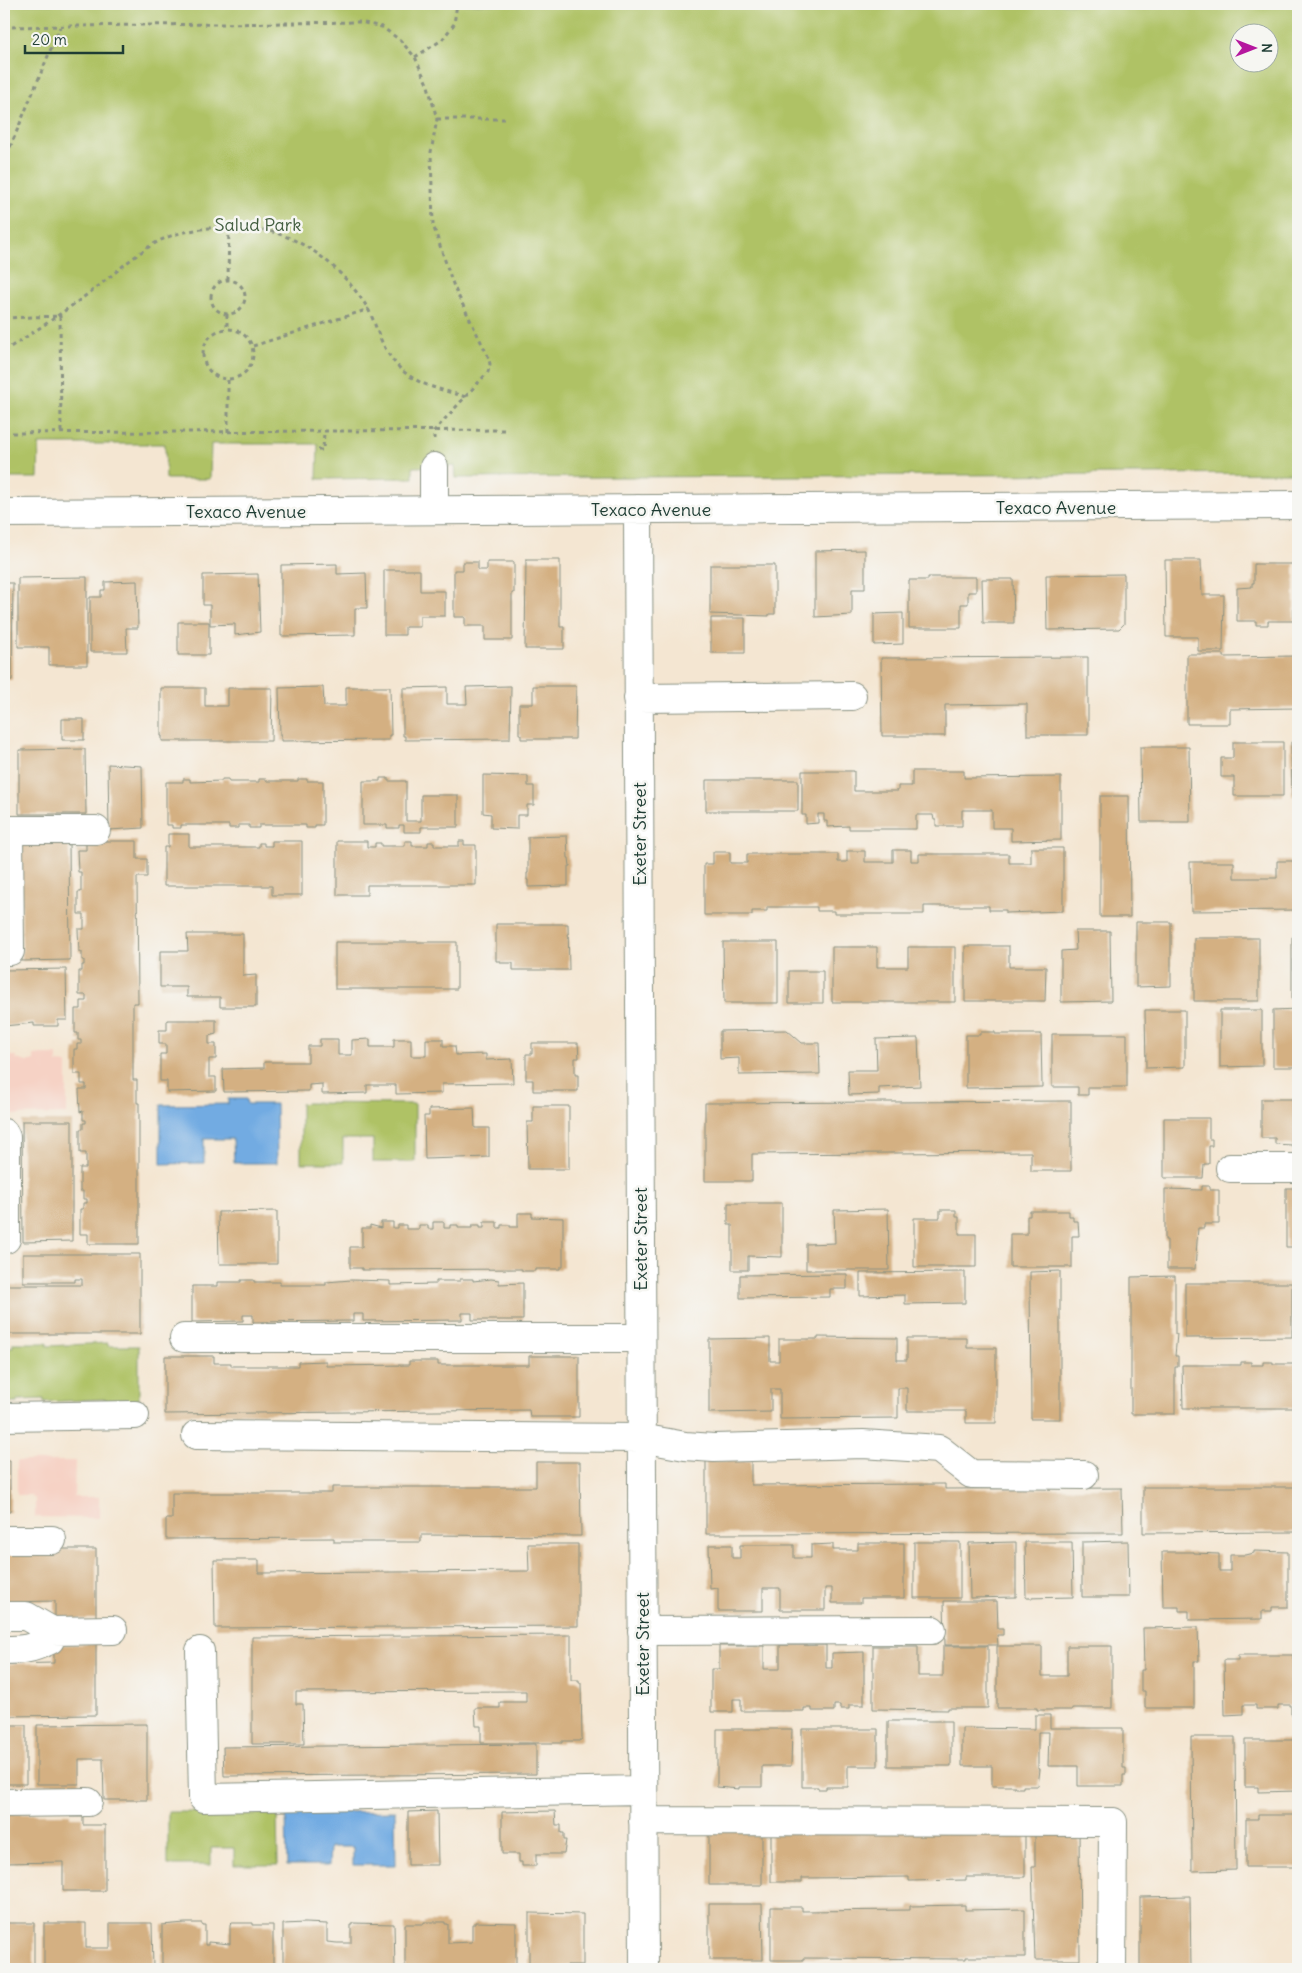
<svg xmlns="http://www.w3.org/2000/svg" width="1302" height="1973" font-family="Delius,sans-serif">
<style>
.built{fill:#f6d2c5}
.green{fill:#afc265;stroke:#67804c;fill-rule:evenodd}
.water{fill:#72abe2;stroke:#48748b}
.building{fill:#d4b082}
.lines{fill:none;stroke-linecap:round;stroke-linejoin:round}
.minor-casing{stroke:#8a9283;stroke-width:30}
.path{stroke:#8a9283;stroke-width:3;stroke-dasharray:4 4;stroke-linecap:butt}
.minor{stroke:#fff;stroke-width:28}
.labels{text-anchor:middle;dominant-baseline:central;stroke-width:5;stroke-linejoin:round;paint-order:stroke}
.park-label{font-size:18px;fill:#435e40;stroke:#f6f6f2}
.street-label{font-size:18px;fill:#1f3d34;stroke:#f6f6f2}
</style>
<rect width="100%" height="100%" fill="#f6f6f2"/>
<filter id="ink" filterUnits="userSpaceOnUse"><feTurbulence type="fractalNoise" baseFrequency=".02" numOctaves="2"/><feDisplacementMap in="SourceGraphic" scale="10" xChannelSelector="R" yChannelSelector="G"/><feConvolveMatrix kernelMatrix="1 2 1 2 8 2 1 2 1" color-interpolation-filters="sRGB"/></filter>
<filter id="wash" filterUnits="userSpaceOnUse"><feTurbulence type="fractalNoise" baseFrequency=".0096" numOctaves="4" result="noise"/><feDisplacementMap in="SourceGraphic" scale="20" xChannelSelector="R" yChannelSelector="G"/><feGaussianBlur stdDeviation="1.12" result="paint"/><feColorMatrix in="noise" values="0 0 0 0 0 0 0 0 0 0 0 0 0 0 0 0 0 1.4 0 .05"/><feComposite in="paint" operator="in"/></filter>
<g filter="url(#wash)">
<rect width="100%" height="100%" fill="#f4e6d2"/>
<path class="built" d="M34,1055h23v8h10v51l-63,1v-59h12v3l11,3 7,-2z
M17,1461h58l-1,36h25v21l-64,-1v-19h-3v-3h-15z"/>
<path class="green" d="M4,4h1294v469l-842,5 -1,-12 -42,1v11l-96,1 1,-35h-107l-1,35h-44l-1,-35h-126l-1,34h-34zM1240,32h30v30h-30z
M306,1103l109,1v58h-42v-23h-30v24h-42v-59z
M13,1343h34v3l61,-3v3h31v55l-33,1v-3l-62,3v-3l-27,1v3h-13v-56h9z
M168,1812h109l1,53h-44v-17h-23v17h-43z"/>
<path class="water" d="M228,1099h18l1,5h29l1,59h-43l-1,-24h-29v24l-43,1v-59l67,-1z
M329,1807h13v5l53,-1 1,54h-43v-18h-23l-1,18h-42l-1,-53h43z"/>
<g id="blocks">
<path class="building" d="M865,550v39h-13v26l-37,2v-66z
M526,560h34v67h4v22h-39z
M1165,560h36l1,35h22l-1,56h-25v-14h-32z
M463,562h15v8h9v-8h27v31h-2v47h-27v-14h-20v-9h-11v-47h9z
M337,564v10l29,-1 1,35h-12v27l-74,1v-71z
M1254,564h40v11h1v6h-1v40h-26v4h-12v-4h-19v-33l15,-1v-4h2z
M710,565h65v49h-6v2l-59,-2z
M384,570h36v21h25v25h-25v11h-15v8h-21z
M258,574l2,58 -25,3v-11l-25,1v-20h-7v-30z
M1124,574v50l-5,5 -72,1 -1,-55z
M87,577v88h-38v-18h-31v-69z
M928,577h48v15h-8v12h-7v24h-52v-48h19z
M982,579h31l1,44h-31z
M137,581l1,47h-12l1,24h-37v-55h11v-7h4v-8z
M4,583h9l-1,97h-8z
M903,613v31l-29,1v-31z
M711,618h34v35h-34z
M178,622h31v33h-31z
M1187,654h37v3l74,-1v52l-68,1v15h-43z
M1088,657v78h-61v-31l-82,1v31h-63l-1,-78z
M511,686l-1,53 -105,1v-4h-2v-48l44,-1v17h20l-1,-17z
M533,686h43l-1,53h-54v-5h-2v-30h14z
M323,687l1,19h22v-19h44l1,48h-2v5l-108,1v-5h-1l-1,-48z
M161,688h44v18h23v-18h44l-1,53h-109v-5h-1z
M62,719h22v21h-22z
M1233,742h50v54h-49v-19h-13v-19h12z
M1291,742h7v54h-6z
M1140,747h49l1,75h-49z
M85,749l1,65h-67v-64z
M108,764l34,2 1,62 -34,2z
M802,771h52v20h44v-5h14v-15h52v7l97,-1v63l-50,1v-13h-19v-18h-30v16h-26v-6h-2l-1,-5h-17v14h-67v-3l-22,1v-6h-3v-7h-6v9l-12,1v-9h-4z
M483,775l45,1v10h6v19h-7v10h-10v14l-26,-1v-14l-8,-1z
M380,778h8v3h18v40h15v-26h37v32h-37v5h-17v-7h-5v3h-12v-3h-24v-44h17z
M183,779h7v3l32,-1v-2h6l1,3h30v-3h7v2h32v-2h9v2h16v44h-8v3h-9v-3h-47v3h-10v-3h-11v3h-9v-3h-48v3h-9v-3h-6v-43h17z
M706,780h92v31h-92z
M1100,796h29l1,121h-30z
M168,834h21v13h70v-4h5v3h8v-5h30v54h-30v-9h-108v-39h4z
M567,836l1,22h1l1,8h-2v20l-40,1v-7h-1v-7h1v-36z
M21,841h48l1,119 -48,1z
M86,841h51v18h10v18h-10l1,126h-5v77h4v23h2v141h-51v-10h-8v-25h3v-6h4v-4h-4v-8h-3v-23h6v-15h-6v-24h3v-6h3v-3h-3v-9l-3,1 -1,-23h7v-5h-5v-10h-7v-25h3v-5h4v-4h-3v-7h-3v-24h6v-8h5v-6h-7v-24h3v-6h2v-5h-2v-8h-3l-1,-23h6v-15h-6v-22h3v-20h-3l-1,-22h9z
M337,841h30v6h8v-4h6v3h24v-5h7v5h16v-4h6v4h25v-5h5v4h12v40h-109v10h-30z
M1031,848h32v63l-57,2v-3h-17v-4h-65v8h-90v-3h-17v-4h-50v4h-15v4h-48v-51h9v-12h17v11h17v-9h91v8h9v-11h18v11h28v-12h18v11h8v-7h90v9h22z
M1277,861h21v49l-107,1 -1,-49h44v16h43z
M1136,922h35v64l-35,1z
M496,924h72l1,46h-56v-7h-12v-2h-5z
M1075,931h35l1,70 -50,1v-51l15,-1z
M187,934h56v42l13,-1v32h-36v-10h-33v-10h-27v-36h28z
M1292,937h6v63h-6z
M1194,938h65v63h-65z
M335,942h122v47h-122z
M723,942h55v61h-54z
M965,946h44v21h37l-1,34h-80z
M832,947h45v20h31v-20h47v55h-123z
M66,969l1,51h-9v6h-24v-3l-30,3v-56z
M789,971h34v32h-34z
M1298,1009v58h-25v-57z
M1145,1010h40v57l-39,1z
M1220,1010h42v56l-42,1z
M167,1020h49v14l-7,2v8h7v15h-7v18h7v14l-49,1v-11h-7v-27h6v-10h-7v-14h8z
M787,1030l15,13h17l1,31 -81,1v-17l-19,1v-28z
M980,1032h15v2h46l1,53 -76,1v-53h14z
M1052,1034h75v53h-39v8h-10v-8h-26z
M918,1038l2,48 -41,2v6l-30,1 -1,-25h29l-1,-31z
M320,1039h18v16h14v-15l18,-1v8h24v-8h17v17h15v-17h17v7h12l1,9 30,-1v6l26,-1 1,24 -71,1v9l-46,1v-9h-29v8l-45,1v-10l-13,1v6l-85,1 -1,-23 41,-1v-6h44v-16h12z
M532,1043h46l1,15h-4v17h3v16h-45v-11h-7v-26h6z
M1261,1099h37v48h-6v-2l-17,-1v-6h-14z
M1071,1101v70h-40v-19l-279,2v27h-47v-78z
M533,1106h36v63h-41l-1,-47h6z
M474,1108l1,20h14v29l-64,2 -1,-43h5v-7z
M1164,1118h45v21h3v7h-3v18h-5l-1,14h-39z
M22,1121h50v120l-49,1z
M1202,1186h8v4h9v34h-15v4h-6l-3,41h-28v-29h-2v-51l37,1z
M1286,1188h12v59h-12z
M728,1203h54v54l-34,-1v14h-16v-45h-4z
M888,1209l1,61h-83v-26l29,-1 -1,-33z
M940,1210h16v7h3v17h17v33h-62v-49h26z
M277,1211v53h-58l-1,-52z
M1030,1211h39v5h4v5h5l1,15h-7v31h-62v-33h17v-18h3z
M518,1213h14v4l31,1v49h-3v2h-25v2h-13v-2l-160,1v-2h-12v-21h12v-19h8v-3l11,3v-6h12v6h5v-3h8v4h13v-4h9v4h5v-7h11v6h6v-3h8v3h14v-3h8v3h4v-6h13v6h4v-3h9v2h8z
M23,1254h117v80h-136v-49h78v-6h-7v3h-52z
M1060,1271v148h-29l-1,-147z
M965,1272v31l-60,1v-9l-45,1v-23z
M847,1274v15h-17v8l-90,1v-23z
M1175,1276v58h2l-2,22h3v11h-3v47h-44v-137z
M460,1279h13v2l18,-2 8,1v4l24,-1v37h-51v-7h-10v7l-99,1v-7h-10v7l-100,1v-7h-10v6l-51,1v-36h25v-4h24v-2h13v2h26v3h46v-3l25,-2 39,1v4l46,-1v-3h24z
M1185,1283h107v54l-107,1z
M818,1337l79,1v22h10v-22h60v10h29v75h-30v-12h-59v-23h-9v30l-118,1v-30h-9v23l-62,1v-74l61,-1v23h9v-22h39z
M165,1356h49v7h17v3h67v-4l28,-1v5l83,-1v-4h29v4h91v-9h50v61h-49l-1,-7 -364,4z
M1241,1362h10v3h12v-3h10v2h25v44h-115l-1,-43h59z
M4,1461h6v51h-6z
M706,1461h45v24l194,-1v5l177,-1 1,45 -417,1z
M536,1462h44l1,74 -160,-1v7h-87v-4l-168,1v-20h6v-26h160v-6h204z
M1143,1487h155v45l-155,1z
M1128,1541l1,56h-47v-55z
M914,1542h46v56h-46z
M1016,1542v55l-46,1 -1,-55z
M1025,1542h47l1,55 -47,1z
M858,1543h46v55h-43v5h-29v-15h-7v22h-45v-22h-17v23h-45v-23l-8,1 -1,-44h23v13h8v-13h54v13h17v-13l22,-1v6h25z
M528,1544h50v82l-363,2 -1,-68h45v13l270,-2z
M4,1549h92v70h-41v-18l-51,1z
M1254,1551l34,1v55h-16v4h-10v8l-73,1v-9h-10v-4h-16l-1,-55h32v1l25,1v17h11v-16h16l8,-2z
M944,1601h53l1,28h5v6h-6l1,10h-53z
M1198,1627l1,34h-5v47h-49v-17h-4v-21h3l-1,-42z
M571,1635v45h8v3h2l1,56 -3,2h-17v2h-81v-17h-5l-1,-18h25v-6h26v-11l-230,1v12h7l1,40h-52v-107z
M96,1644v71l-92,1v-52l50,-1v-18z
M780,1645h46v23h6v-15l32,-1v53h-15v4h-9v-4h-6v6h-22v-3h-8v3h-63v-12h-8v13h-22v-43h8v-23h45v23h16z
M873,1646h45v30h25v-30h45v62h-40v2l-75,-1z
M997,1646h45v30h25v-30h45v62h-40v2h-35v-2h-40z
M1238,1655h55v5h5v54h-7v-9h-13v4h-22v-4h-13v9l-18,1 -1,-55h14z
M1035,1715h15v13h73v40h3v7h-3v11h-45v-20h-30l1,-34h-11v37h2l-2,17h-15v2h-8v-2h-23v-20h-30v-38l73,1z
M888,1721h63v45h-63z
M147,1724v76h-43l-1,-41h-24v25h-42v-59z
M4,1725h22v59h-22z
M717,1729h75l-1,37h-29v21h-23v2l-22,-2z
M802,1729h76v37h-30v21h-22v2h-8v-2h-16z
M1191,1737h44l1,133 -44,1z
M1245,1740h53v51l-40,1v-5h-13z
M536,1744v30l-312,2 -1,-29z
M437,1811l1,54h-30v-53z
M555,1811l1,14h5v8h3v7h2l-2,14h-28v12h-14v-4h-3v-8h-17v-42z
M4,1814h66v3h13v8h22v66h-42v-29l-59,1z
M1258,1815h40v52h-52v-48h12z
M1035,1826h44l1,134h-45l-3,-93h3z
M771,1829l254,1v47h-59v3l-57,1v-4l-107,1v4h-31z
M709,1830h53v55h-53z
M1190,1896l1,73h-51v-72z
M709,1904h53l1,56h-54z
M965,1905v5l60,-1v48h-59v2l-163,-1v2h-32v-53h31v4l108,-1v-4z
M529,1913l54,1v51h-16v4h-38z
M424,1922h21v2h3v19l24,-1v-18h3v-2l41,1v46h-111v-45h19z
M4,1923h30v46h-30z
M44,1923h42v25h24v-25h42l1,46h-109z
M185,1923h17v2h3v20h3v-3l22,2v-19l2,-2h21v2h20v44h-111v-44z
M305,1923l22,1v18l10,1h14v-18h2v-2l41,1 1,45h-112v-45z"/>
</g>
</g>
<g filter="url(#ink)">
<use href="#blocks" fill-opacity="0" stroke="#8a9283" stroke-width="1"/>
<g class="lines">
<defs>
<path id="minor" d="M434,467v43
M638,509l6,1460
M4,513l1294,-8
M638,698l214,-2
M4,830h92
M4,951h6l-1,-121
M4,1133l2,4v102
M1230,1168h68
M184,1338h457
M4,1417l131,-2
M196,1435l445,3 44,8 29,2 149,-4 76,5 32,25 113,1
M4,1540h48
M4,1616h22l26,15 61,-1
M642,1631l290,-1
M4,1650c20,0 27,-1 46,-10l2,-9
M200,1651l3,147 440,-8
M4,1803l84,-1
M643,1821l470,1 -1,147"/>
</defs>
<use href="#minor" class="minor-casing"/>
<path class="path" d="M4,27l356,-5 22,5 18,13 15,17 13,29 9,33 -6,33 2,73 21,62 34,69 2,8 -2,8 -54,59v8
M415,57l27,-17 12,-16 3,-20
M437,119h70
M4,162l56,-135
M228,280l1,-55
M211 297a17 17 0 1 1 34 0a17 17 0 1 1-34 0Z
M227,314v14
M4,318l56,-2 1,117
M203 354a25 25 0 1 1 50 0a25 25 0 1 1-50 0Z
M253,346l116,-37
M4,351c32,-20 63,-41 93,-64 21,-16 40,-35 64,-47 14,-7 32,-10 48,-12 65,-9 117,20 154,73 11,15 13,31 22,47 20,36 46,38 81,49
M228,380v52
M4,433l504,-3
M318,450h5l1,-18"/>
<use href="#minor" class="minor"/>
</g>
</g>
<g class="labels">
<g class="park-label">
<text x="258" y="224">Salud Park</text>
</g>
<g class="street-label">
<text x="1056" y="507">Texaco Avenue</text>
<text x="651" y="509">Texaco Avenue</text>
<text x="246" y="511">Texaco Avenue</text>
<text transform="translate(639 834) rotate(-90)">Exeter Street</text>
<text transform="translate(640 1239) rotate(-90)">Exeter Street</text>
<text transform="translate(642 1644) rotate(-90)">Exeter Street</text>
</g>
</g>
<rect width="1302" height="1973" fill="none" stroke="#f6f6f2" stroke-width="20"/>
<g transform="translate(1254 48) rotate(90)"><circle r="24" fill="#f6f6f2" stroke="#a0aca6"/>
<path d="M0-4L9 19L0 12L-9 19Z" fill="#b5179e"/>
<text y="-8" font-size="14" font-weight="bold" text-anchor="middle" fill="#1f3d34">N</text>
</g>
<path d="M25 45v8h98v-8" fill="none" stroke="#1f3d34" stroke-width="2.5"/>
<text x="32" y="45" font-size="15" fill="#1f3d34" stroke="#f6f6f2" stroke-width="4" paint-order="stroke">20 m</text>
</svg>
